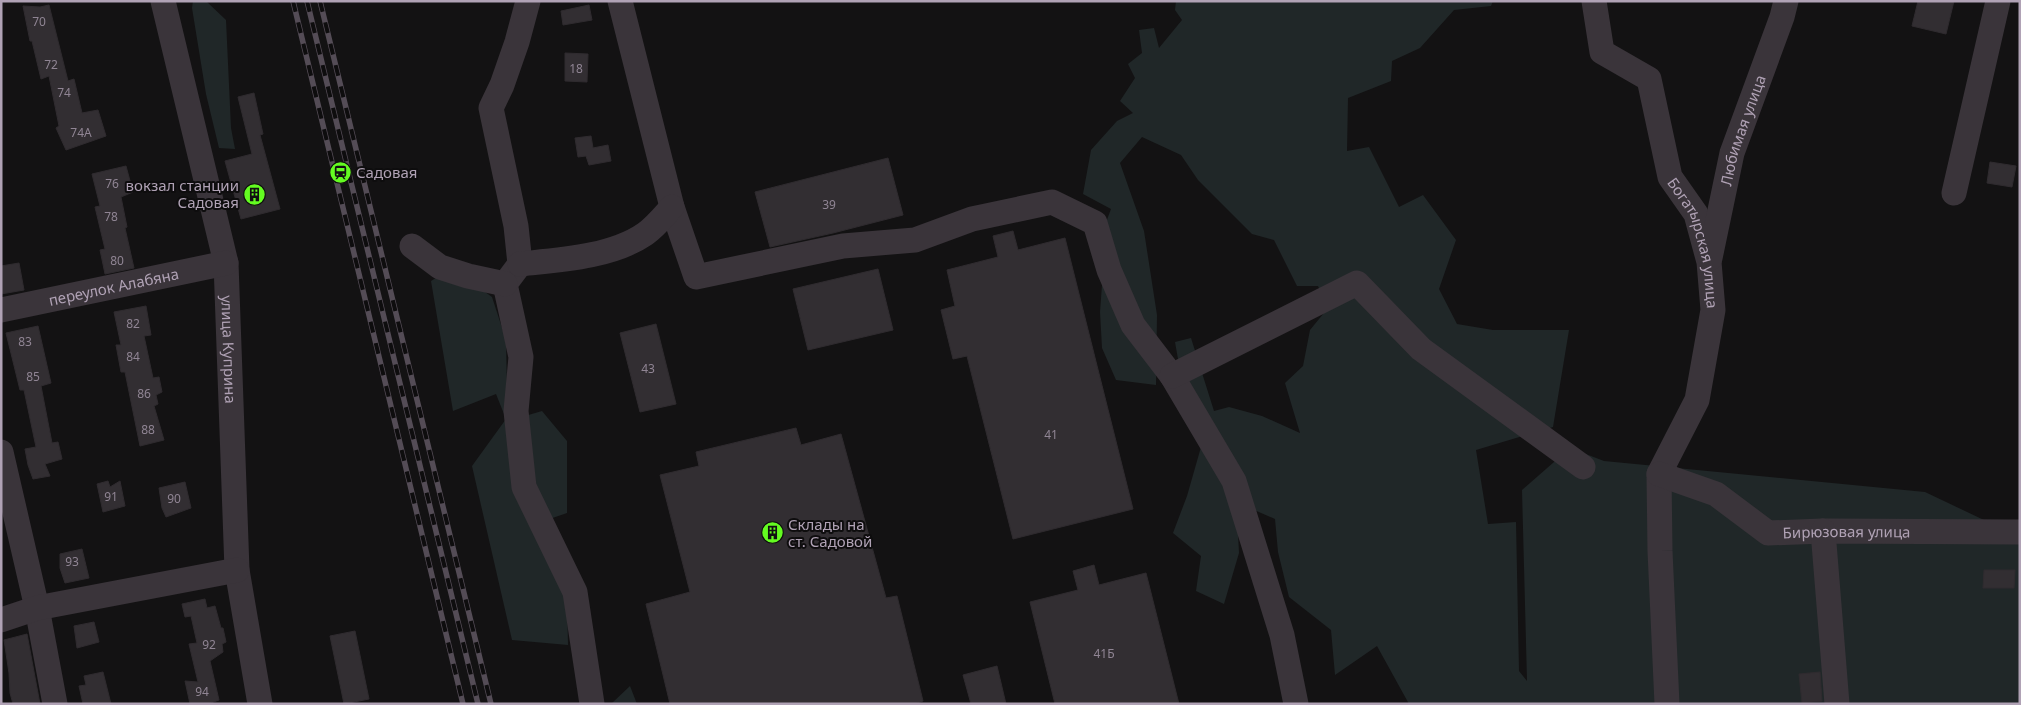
<svg xmlns="http://www.w3.org/2000/svg" width="2021" height="705" font-family="'Noto Sans',sans-serif">
<style>
.green{fill:#202728}
.building{fill:#322e32;stroke:#2f2b2f}
.lines{fill:none;stroke-linecap:round;stroke-linejoin:round}
.minor{stroke:#3a343a;stroke-width:25}
.rail-casing{stroke:#544c56;stroke-width:5.5}
.rail{stroke:#0e0d0e;stroke-width:4;stroke-dasharray:11;stroke-linecap:butt}
.labels{text-anchor:middle;dominant-baseline:central;stroke-width:4;stroke-linejoin:round;paint-order:stroke}
.number-label{font-size:12px;fill:#908594}
.street-label{font-size:15px;fill:#b0a2b5;stroke:#0e0d0e}
.poi-label{font-size:15px;fill:#b0a2b5;stroke:#0e0d0e;text-anchor:start}
</style>
<rect width="100%" height="100%" fill="#131213"/>
<path class="green" d="M193,1h13l20,19 5,108 4,21 -16,-1 -13,-54 -14,-86z
M1176,1h317l-2,5 -37,4 -34,38 -28,13 -1,20 -43,17 -1,53 22,-4 30,60 24,-12 33,45 -17,49 18,35 36,6h76l-16,97 -77,23 12,74 28,-2 3,149 8,10 -5,-191 48,-42 34,13 321,31 80,38 15,1v173h-611l-32,-58 -42,29 -4,-45 -42,-33 -11,-45 -3,-33 -23,-10 -15,5 2,39 -15,51 -28,-13 5,-35 -28,-23 14,-37 18,-63 -17,-17 -13,-74 16,-4 23,73 15,-4 33,9 38,17 -15,-50 18,-17 7,-36 18,-22 -10,-22h-21l-23,-46 -22,-6 -54,-54 -17,-25 -39,-18 -22,26 24,68 13,84 -1,70 -40,-5 -14,-32 -2,-36 2,-27v-52l9,-24 -28,-15 8,-44 26,-29 16,-8 -13,-12 15,-23 -7,-14 14,-11 -3,-23 15,-2 5,20 23,-28 -7,-10z
M452,268l40,29 14,43 1,51 18,25 17,-5 25,30v72l-32,11 32,74 1,47 -56,-5 -40,-174 34,-47 -10,-25 -43,17 -22,-130z
M630,686l7,18h-26z"/>
<path class="building" d="M1918,1h36l-8,33 -34,-8z
M49,5l19,76 6,-2 8,34 16,-3 8,26 -40,14 -10,-22 3,-2 -10,-50 -8,3 -9,-38h-2l-7,-35 17,1z
M589,5l3,15 -29,5 -2,-14z
M565,53l23,1 -1,28 -22,-1z
M254,93l9,41 -3,1 20,74 -39,10 -16,-58 27,-7 -14,-57z
M591,136l2,12 15,-3 3,16 -22,4 -3,-9 -8,1 -3,-19z
M888,158l15,57 -70,18 -63,14 -15,-55z
M1990,162l26,4 -4,21 -25,-4z
M126,166l7,26 -12,5 6,30 -2,1 9,40 -29,6 -5,-24 5,-1 -10,-42 5,-1 -8,-32z
M1013,231l5,19 47,-12 68,271 -120,30 -46,-183 -14,3 -12,-49 14,-4 -8,-36 51,-13 -5,-21z
M19,263l5,27 -23,4v-28z
M878,269l15,61 -85,20 -15,-61z
M146,306l5,29 -7,1 9,42 6,-1 3,15 -6,3 2,9 -4,2 10,34 -24,6 -15,-74h-4l-5,-27h5l-7,-33z
M656,324l20,80 -36,8 -20,-79z
M38,326l13,57 -10,3 11,57 6,-1 4,17 -17,5 5,12 -17,3 -5,-14 -3,-16 11,-2 -12,-57h-4l-14,-57z
M796,428l5,17 40,-11 45,164 11,-2 26,105 -9,3h-244l-24,-100 44,-12 -30,-117 39,-9 -3,-14z
M108,481l2,6 10,-6 5,25 -22,6 -6,-28z
M185,482l6,26 -25,9 -4,-9 -3,-20z
M82,549l7,29 -24,5 -5,-15v-14z
M1094,565l5,20 47,-12 33,131h-124l-25,-102 48,-12 -5,-19z
M1984,570h31l-1,18h-31z
M205,599l2,9 8,-2 6,22h2l3,14 -4,2 1,8 -13,9 9,39 -11,4h-18l-5,-23 13,1 -9,-38 8,-1 -6,-27 -6,1 -3,-13z
M94,622l5,20 -22,6 -3,-22z
M355,631l14,68 -25,5 -14,-68z
M27,634l13,70h-27l-3,-11 -1,-20 -5,-33z
M997,666l9,38h-35l-8,-29z
M103,672l8,32h-28l-4,-18 7,-1 -2,-9z
M1820,672l2,29 -20,2 -3,-29z"/>
<g class="lines">
<g class="minor">
<path id="s1" d="M163,1l63,262 11,307 23,134"/>
<path d="M528,1l-11,41 -15,43 -11,23 25,118 4,38 -15,20 16,73 -5,54 8,76 51,105 17,112"/>
<path d="M620,1l52,206 24,70 147,-31 72,-6 57,-21 80,-17 43,21 14,47 24,55 39,51 62,105 48,154 14,69"/>
<path id="s2" d="M1594,1l8,51 47,27 21,98 26,37 13,48 4,48 -16,90 -38,74 1,77 7,153"/>
<path d="M1954,193l44,-192"/>
<path d="M412,246l28,21 28,9 37,8"/>
<path id="s3" d="M1710,258l22,-105 50,-136 4,-16"/>
<path d="M520,264c39,-4 92,-7 125,-30 10,-7 19,-18 27,-27"/>
<path id="s4" d="M1,310l225,-47"/>
<path d="M1172,376l185,-93 64,66 162,118"/>
<path d="M1,452l36,156 18,96"/>
<path id="s5" d="M1659,474l57,20 52,39 55,-2 197,1"/>
<path d="M1823,531l14,173"/>
<path d="M1,620l36,-12 200,-38"/>
</g>
<defs>
<path id="rail" d="M293,1l170,703
M307,1l171,703
M320,1l171,703"/>
</defs>
<use href="#rail" class="rail-casing"/>
<use href="#rail" class="rail"/>
</g>
<defs>
<symbol id="station-disc" viewBox="-11 -11 22 22"><circle r="9.5" fill="#64fc21" stroke="#0e0d0e"/><path d="M-3-6H3Q5-6 5-4V2Q5 4 3 4L4.5 6H3L1.5 4h-3L-3 6H-4.5L-3 4Q-5 4-5 2V-4Q-5-6-3-6ZM-3.5-4v3h7v-3ZM-3.5 1v1.5H-2V1ZM2 1v1.5H3.5V1Z" fill="#111"/></symbol>
<symbol id="building-disc" viewBox="-11 -11 22 22"><circle r="9.5" fill="#64fc21" stroke="#0e0d0e"/><path d="M-4-6H4V6H1V3H-1V6H-4ZM-2.5-4.3h1.7v1.8h-1.7ZM.8-4.3h1.7v1.8H.8ZM-2.5-1h1.7V.8h-1.7ZM.8-1h1.7V.8H.8Z" fill="#111"/></symbol>
</defs>
<g fill-rule="evenodd">
<use href="#station-disc" x="328" y="160" width="25" height="25"/>
<use href="#building-disc" x="242" y="182" width="25" height="25"/>
<use href="#building-disc" x="760" y="520" width="25" height="25"/>
</g>
<g class="labels">
<g class="number-label">
<text x="39" y="21">70</text>
<text x="51" y="64">72</text>
<text x="576" y="68">18</text>
<text x="64" y="92">74</text>
<text x="81" y="132">74А</text>
<text x="112" y="183">76</text>
<text x="829" y="204">39</text>
<text x="111" y="216">78</text>
<text x="117" y="260">80</text>
<text x="133" y="323">82</text>
<text x="25" y="341">83</text>
<text x="133" y="356">84</text>
<text x="648" y="368">43</text>
<text x="33" y="376">85</text>
<text x="144" y="393">86</text>
<text x="148" y="429">88</text>
<text x="1051" y="434">41</text>
<text x="111" y="496">91</text>
<text x="174" y="498">90</text>
<text x="72" y="561">93</text>
<text x="209" y="644">92</text>
<text x="1104" y="653">41Б</text>
<text x="202" y="691">94</text>
</g>
<g class="street-label">
<text stroke="none"><textPath href="#s3" startOffset="132">Любимая улица</textPath></text>
<text stroke="none"><textPath href="#s2" startOffset="278">Богатырская улица</textPath></text>
<text stroke="none"><textPath href="#s4" startOffset="115">переулок Алабяна</textPath></text>
<text stroke="none"><textPath href="#s1" startOffset="356">улица Куприна</textPath></text>
<text stroke="none"><textPath href="#s5" startOffset="204">Бирюзовая улица</textPath></text>
</g>
<g class="poi-label">
<text x="356" y="172">Садовая</text>
<text x="239" y="185" text-anchor="end">вокзал станции<tspan x="239" dy="17">Садовая</tspan></text>
<text x="788" y="524">Склады на<tspan x="788" dy="17">ст. Садовой</tspan></text>
</g>
</g>
<rect width="2021" height="705" fill="none" stroke="#b0a2b5" stroke-width="5"/>
</svg>
